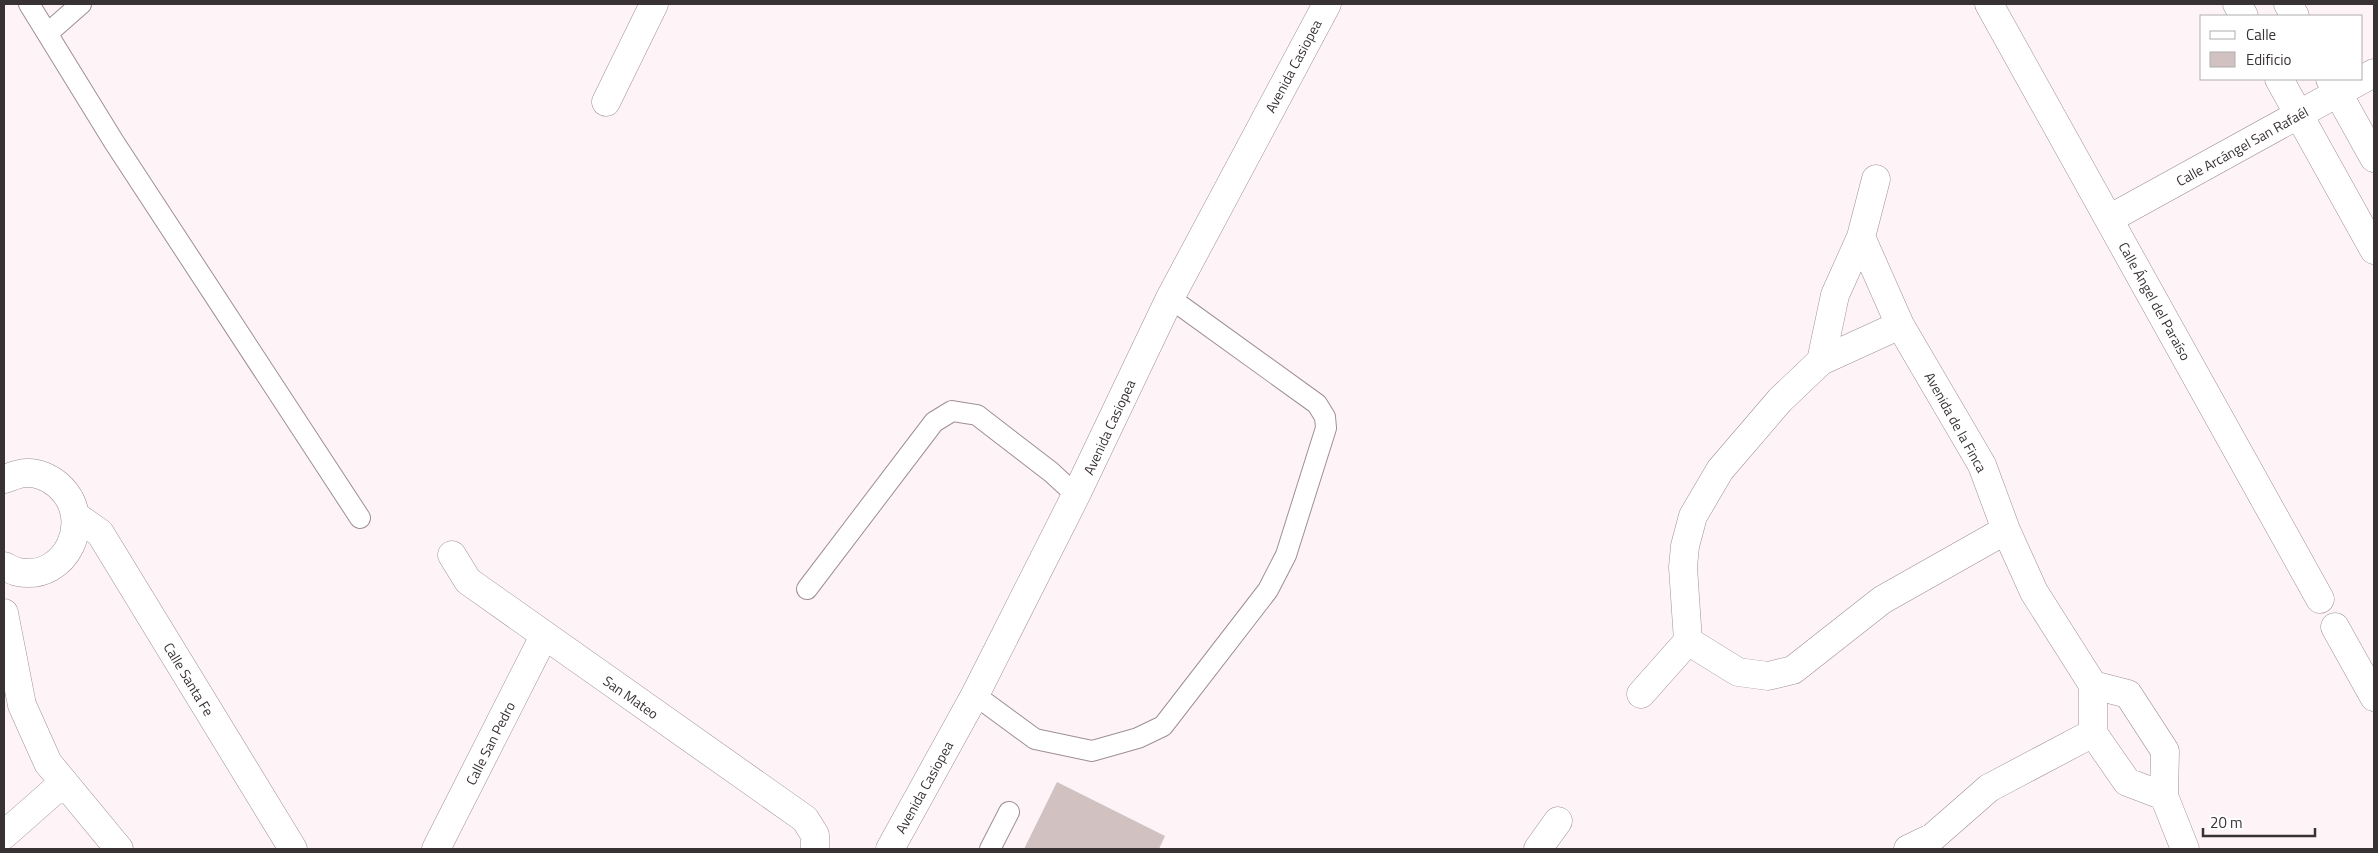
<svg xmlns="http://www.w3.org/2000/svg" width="2378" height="853" font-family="'Titillium Web',sans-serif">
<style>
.building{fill:#d1c1c0}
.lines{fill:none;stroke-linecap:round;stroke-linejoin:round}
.service-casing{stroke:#9e8f94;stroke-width:22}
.minor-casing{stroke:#9e8f94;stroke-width:29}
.service{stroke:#fff;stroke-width:20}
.minor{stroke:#fff;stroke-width:28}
.labels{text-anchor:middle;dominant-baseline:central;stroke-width:4;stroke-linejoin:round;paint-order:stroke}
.street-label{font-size:14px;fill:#383234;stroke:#fff}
</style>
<rect width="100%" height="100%" fill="#fef4f8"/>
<path class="building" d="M1057,782l108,54 -6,13h-135z"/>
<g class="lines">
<defs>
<path id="service" d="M29,4l85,138 246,376
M48,33l33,-29
M807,589l127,-167 18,-11 25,4 74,57 25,23
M975,695l60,44 57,12 46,-13 25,-12 105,-136 18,-35 40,-127 -1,-11 -8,-13 -147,-106
M990,849l19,-37"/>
<path id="minor" d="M1989,4l331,595
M2237,4l7,12
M2288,4l7,12
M2279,79l95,171
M2330,79l44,79
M606,102l48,-98
M2109,219l265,-146
M1861,237l39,88 82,140 24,65 28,62 59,93v48l34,49 37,14
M1821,361l14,-66 26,-58 15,-58
M4,479c7,-2 15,-6 22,-6 11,-1 24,5 32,12 38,33 9,97 -40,87 -5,-1 -10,-4 -14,-6
M76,516l24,17 193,316
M452,555l16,26 337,238 10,16v14
M4,613l18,92 26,58 71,86
M2335,627l39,70
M1688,641l-5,-74 2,-21 8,-30 27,-46 60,-70 41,-39 79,-36
M1688,641l50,31 30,4 25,-6 89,-70 124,-70
M2093,685l35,9 37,57 -1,45 21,53
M1641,694l47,-53
M4,835l60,-53
M436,849l108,-213
M890,849l85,-154 101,-200 94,-197 157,-294
M1538,849l20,-28
M1908,849l25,-12 56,-49 104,-55"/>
</defs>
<use href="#service" class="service-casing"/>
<use href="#minor" class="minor-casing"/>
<use href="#service" class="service"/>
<use href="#minor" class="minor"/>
</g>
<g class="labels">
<g class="street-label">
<text transform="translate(1293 66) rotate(-62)">Avenida Casiopea</text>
<text transform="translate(2242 146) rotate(-29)">Calle Arcángel San Rafaél</text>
<text transform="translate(2155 301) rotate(61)">Calle Ángel del Paraíso</text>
<text transform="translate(1956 422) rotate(61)">Avenida de la Finca</text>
<text transform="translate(1109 427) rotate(-65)">Avenida Casiopea</text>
<text transform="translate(189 679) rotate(59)">Calle Santa Fe</text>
<text transform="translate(631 697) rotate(35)">San Mateo</text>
<text transform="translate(490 743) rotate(-63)">Calle San Pedro</text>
<text transform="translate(924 787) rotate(-61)">Avenida Casiopea</text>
</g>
</g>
<rect width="2378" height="853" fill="none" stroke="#383234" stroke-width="10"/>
<rect x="2200" y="15" width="162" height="65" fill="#ffffff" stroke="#afadae"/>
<rect x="2210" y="31" width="25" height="8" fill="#ffffff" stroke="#afadae"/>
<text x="2246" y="40" font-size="15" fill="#383234">Calle</text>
<rect x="2210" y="52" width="25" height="15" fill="#d1c1c0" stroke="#afadae"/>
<text x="2246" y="65" font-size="15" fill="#383234">Edificio</text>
<path d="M2203 828v8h112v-8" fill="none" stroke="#383234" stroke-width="2.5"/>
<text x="2210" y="828" font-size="15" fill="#383234" stroke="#ffffff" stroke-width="4" paint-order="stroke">20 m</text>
</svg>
